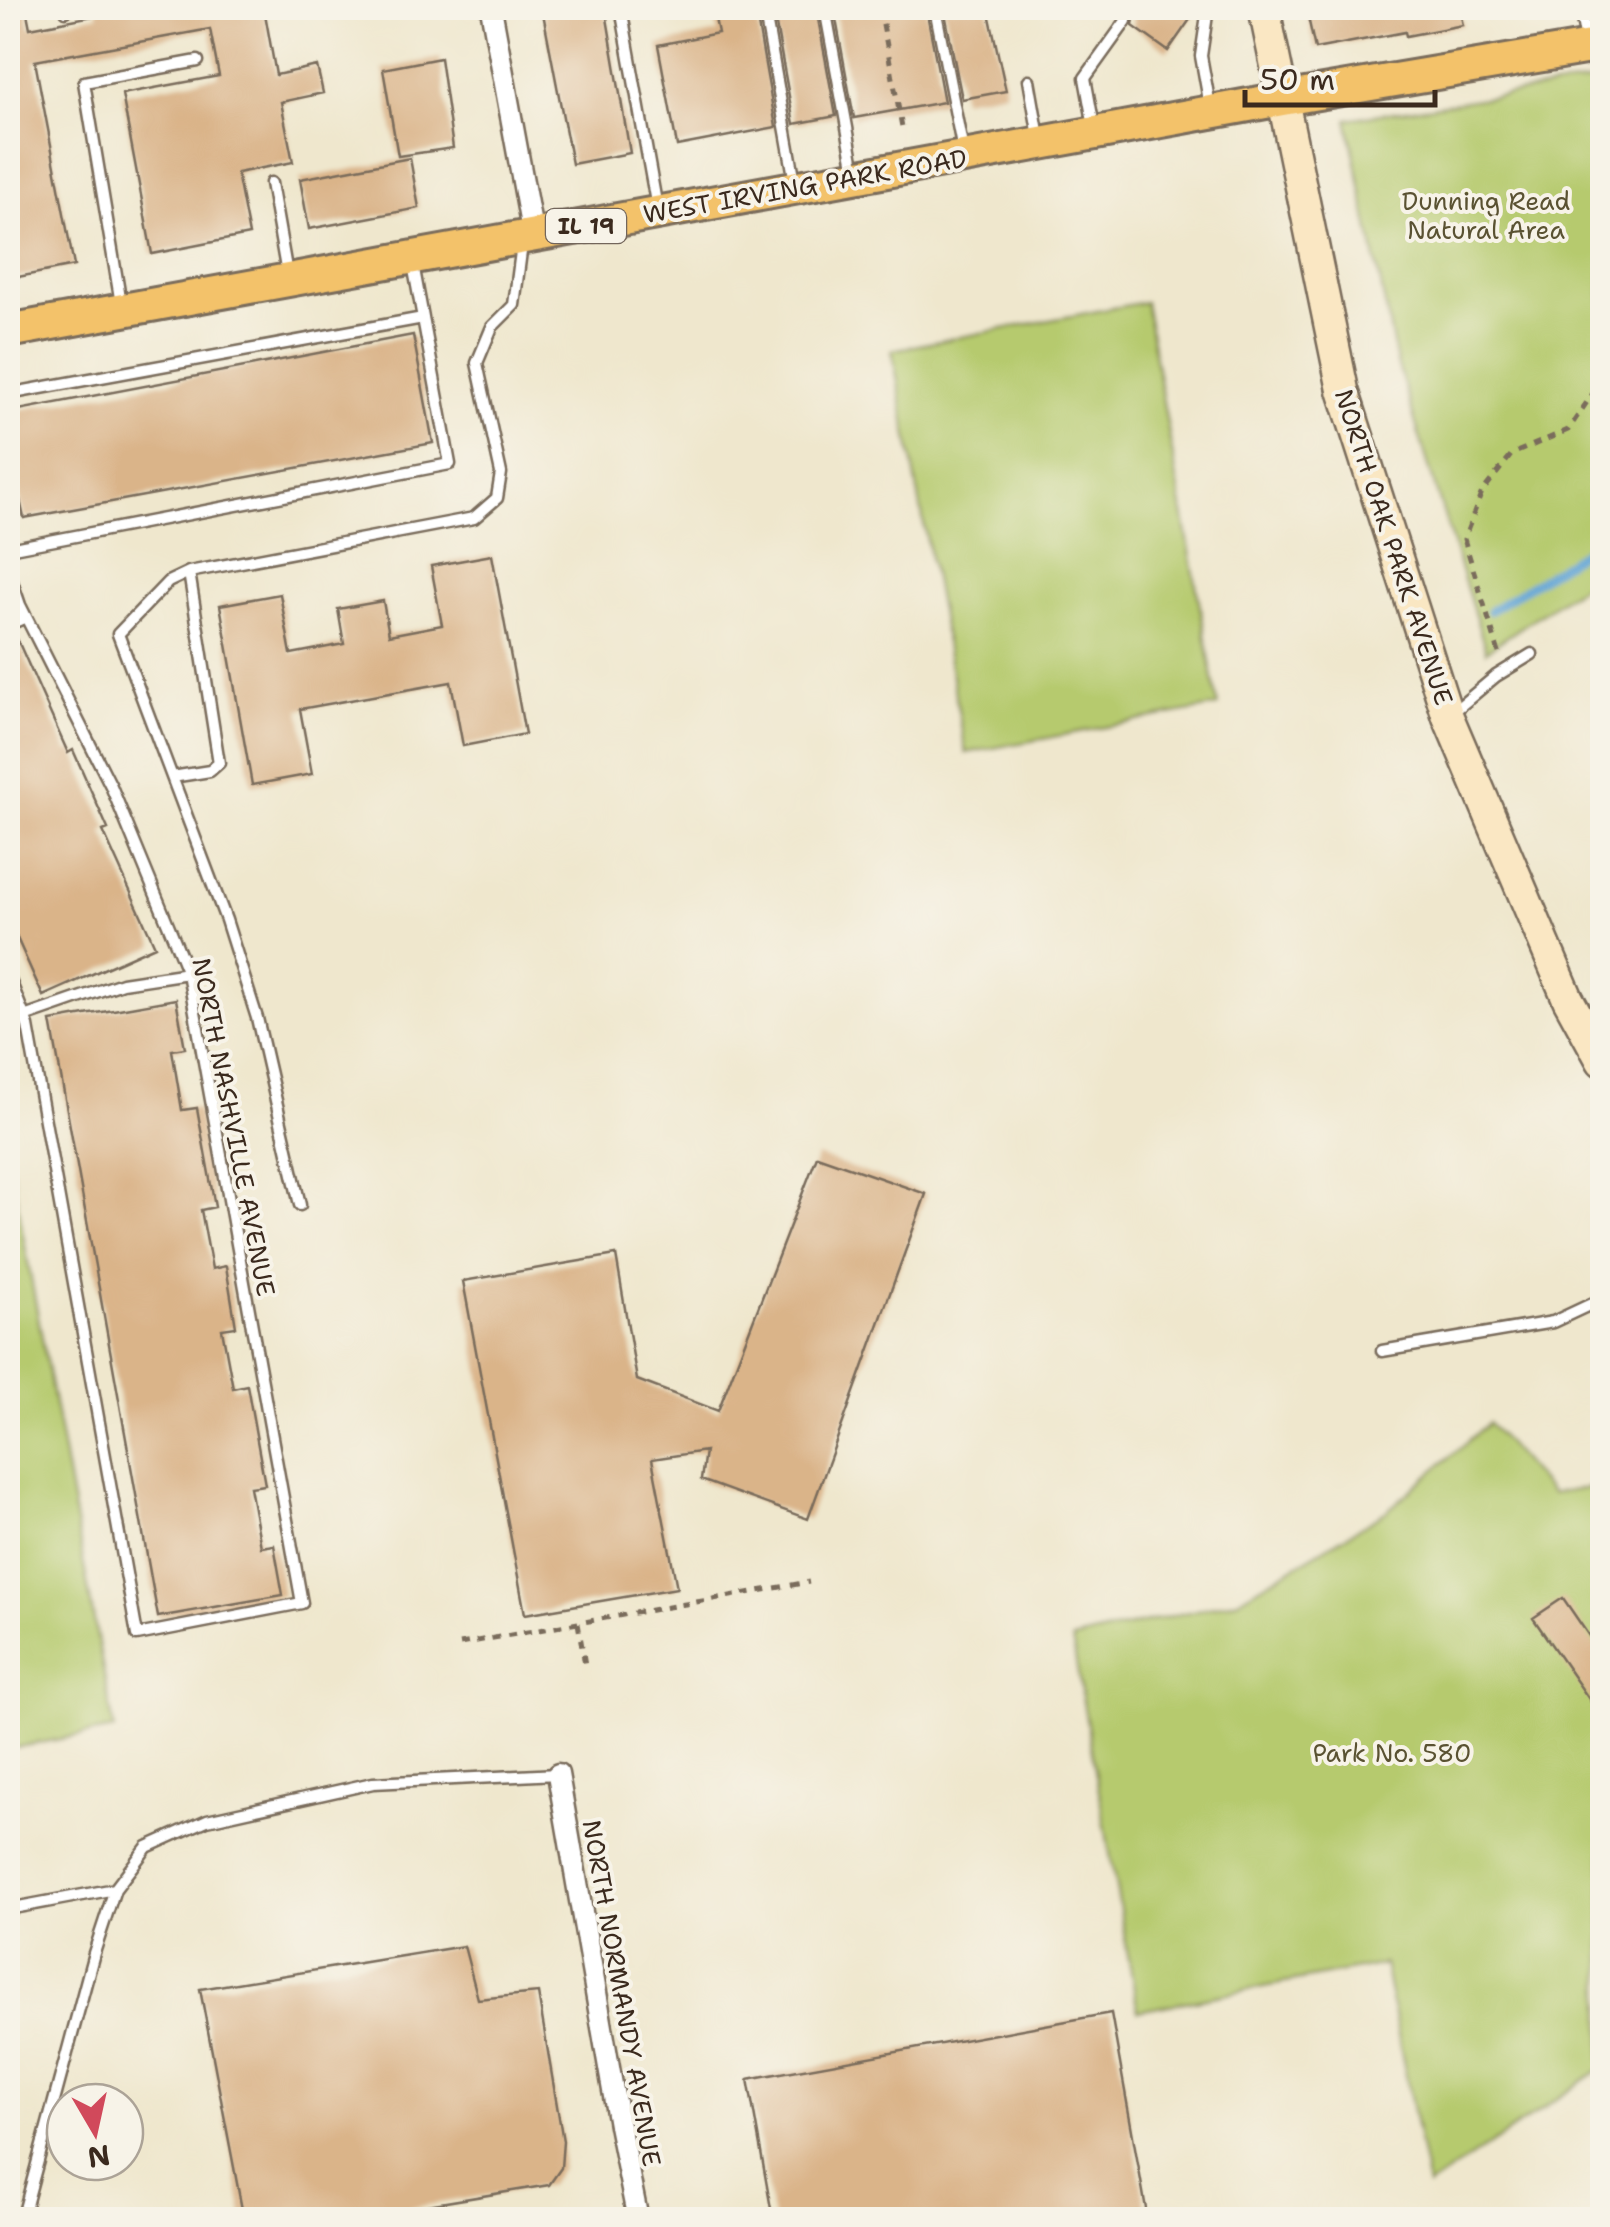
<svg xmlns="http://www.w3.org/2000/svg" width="1610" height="2227" font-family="'Shantell Sans',sans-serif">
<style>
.green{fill:#b6ca6e;stroke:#787a46;stroke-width:2.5}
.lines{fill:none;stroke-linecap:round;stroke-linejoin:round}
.stream{stroke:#60a4d5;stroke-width:8}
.building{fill:#dab489}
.lane-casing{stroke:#7a6c5b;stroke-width:15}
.street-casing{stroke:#7a6c5b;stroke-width:25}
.secondary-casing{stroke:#7a6c5b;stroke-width:35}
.primary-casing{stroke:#7a6c5b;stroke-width:38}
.path{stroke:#7a6c5b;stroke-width:5;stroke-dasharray:8 8;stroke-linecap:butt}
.lane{stroke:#fff;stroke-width:10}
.street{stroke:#fff;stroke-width:20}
.secondary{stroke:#fae7c3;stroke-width:30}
.primary{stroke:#f3c26a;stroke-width:32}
.labels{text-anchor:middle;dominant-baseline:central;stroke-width:8;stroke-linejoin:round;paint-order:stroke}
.shield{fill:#f7f3e8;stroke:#73665b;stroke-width:2.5}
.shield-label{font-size:22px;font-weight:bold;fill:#3b2a1e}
.street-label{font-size:25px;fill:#3b2a1e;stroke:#f7f3e8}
.park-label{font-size:25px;fill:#5a5232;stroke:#f7f3e8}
</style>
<rect width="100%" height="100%" fill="#f7f3e8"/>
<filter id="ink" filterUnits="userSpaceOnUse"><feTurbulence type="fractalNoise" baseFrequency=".01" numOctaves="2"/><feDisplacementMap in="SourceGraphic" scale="20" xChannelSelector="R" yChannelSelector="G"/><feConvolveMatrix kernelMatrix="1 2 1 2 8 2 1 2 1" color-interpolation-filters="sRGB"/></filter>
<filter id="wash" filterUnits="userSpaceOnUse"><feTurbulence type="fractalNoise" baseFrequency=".0048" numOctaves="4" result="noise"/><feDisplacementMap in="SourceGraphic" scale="40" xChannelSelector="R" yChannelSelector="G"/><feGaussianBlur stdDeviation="2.25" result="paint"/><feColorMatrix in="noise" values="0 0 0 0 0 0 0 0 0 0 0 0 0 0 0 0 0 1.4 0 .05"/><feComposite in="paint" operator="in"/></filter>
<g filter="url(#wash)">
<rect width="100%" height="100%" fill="#efe7cd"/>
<path class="green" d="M1602,80v492l-116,79 -89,-288 -50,-244z
M1145,302l73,404 -252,47 -74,-403z
M8,1164h2l104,565 -106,20z
M1489,1423l62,71 51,-8v582l-174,119 -44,-223 -246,47 -66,-371 166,-40 149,-89z"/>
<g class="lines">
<path class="stream" d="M1490,611l112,-71"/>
</g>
<g id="blocks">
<path class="building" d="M8,8h18l4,20 68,-13 -1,-7h167l12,67 41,-9 6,27 -42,9 12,60 -56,11 12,62 -97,19 -30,-160 97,-18 -9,-47 -175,32 39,205 -66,13z
M542,8h61l3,4 24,141 -58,11z
M713,8h42l21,119 -99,19 -19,-101 60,-12z
M773,8h43l20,108 -42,8z
M834,8h92l18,94 -90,16z
M944,8h44l18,83 -44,8z
M1106,8h92l-30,43 -35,-25 1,-8 -4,-5 -12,3z
M1306,8h153l4,17 -57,11 -1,-4 -90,17z
M440,58l13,90 -55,8 -15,-87z
M410,158l9,50 -110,21 -9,-50z
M413,335l20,108 -409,75 -16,-73v-33z
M492,555l33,179 -62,12 -12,-64 -151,27 12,65 -60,11 -32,-180 60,-11 11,60 53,-10 -6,-35 45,-8 6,34 53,-10 -11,-59z
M14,632l54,121 5,-3 35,79 -5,2 52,115 -112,50 -35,-78v-284z
M176,999l9,49 -13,2 10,60 15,-2 18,99 -14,3 11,59 14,-3 10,61 -14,2 11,59 14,-3 18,100 -15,2 11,60 13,-2 9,50 -125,22 -107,-596z
M817,1156l109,38 -118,325 -107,-39 4,-29 -53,8 25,129 -152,26 -62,-333 153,-26 21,125 81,31z
M1563,1598l39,57v63l-69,-100z
M464,1946l14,53 60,-6 25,148 -2,27 -12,17 -212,35h-93l-44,-231z
M1111,2013l37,207h-375l-25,-141z"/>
</g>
</g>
<g filter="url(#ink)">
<use href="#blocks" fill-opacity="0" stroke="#7a6c5b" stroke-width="2.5"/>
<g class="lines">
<defs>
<path id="lane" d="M65,8l1,3
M621,8l36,200
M764,8l31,174
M825,8l30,163
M935,8l28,143
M1208,8l-7,48 9,50
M1580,8l6,34
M1029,80l10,57
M1094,127l-9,-49 41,-57
M271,183l16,91
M121,304l-37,-222 114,-21
M8,394l415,-76
M8,549l442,-85 -37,-200
M8,570l12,35 91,181 77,187 114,630 -165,32 -109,-609 -20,-51
M8,625l18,-8
M1452,713l44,-37 36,-22
M172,777l38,-6 9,-8 -30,-191
M24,1017l98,-34 66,-10
M300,1205l-43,-187 -31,-98 -108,-286 50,-52 21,-10 285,-54 23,-20 4,-25 -24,-110 15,-36 22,-22 8,-61
M1382,1351l171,-29 49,-23
M8,1909l107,-20
M22,2220l72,-267 21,-64 32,-42 60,-27 166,-37 185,-9"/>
<path id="street" d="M491,8l42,228
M558,1774l61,351 19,95"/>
<path id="secondary" d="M1264,8l79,382 105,327 120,282 34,62"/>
<path id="primary" d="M8,331l1274,-232 320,-54"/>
</defs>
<use href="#lane" class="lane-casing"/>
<use href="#street" class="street-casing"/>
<use href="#secondary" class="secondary-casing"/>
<use href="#primary" class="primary-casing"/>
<path class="path" d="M880,8l22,119
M1499,653l-35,-114 18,-47 30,-38 56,-24 34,-50
M8,1278c13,24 6,60 0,86
M8,1579c12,24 12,45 0,69
M578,1623l7,42
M460,1644l349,-62"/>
<use href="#lane" class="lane"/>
<use href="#street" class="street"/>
<use href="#secondary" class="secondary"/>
<use href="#primary" class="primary"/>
</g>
</g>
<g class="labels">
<rect class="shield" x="546" y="209" width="80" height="34" rx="8"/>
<g class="shield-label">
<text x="586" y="226">IL 19</text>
</g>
<g class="street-label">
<text transform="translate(805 186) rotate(-10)">WEST IRVING PARK ROAD</text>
<text transform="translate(1394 547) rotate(72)">NORTH OAK PARK AVENUE</text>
<text transform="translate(234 1127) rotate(79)">NORTH NASHVILLE AVENUE</text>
<text transform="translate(622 1993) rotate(80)">NORTH NORMANDY AVENUE</text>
</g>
<g class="park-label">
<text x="1486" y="201">Dunning Read<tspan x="1486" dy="29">Natural Area</tspan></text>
<text x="1392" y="1753">Park No. 580</text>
</g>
</g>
<rect width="1610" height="2227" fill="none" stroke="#f7f3e8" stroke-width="40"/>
<g transform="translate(95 2132) rotate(171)"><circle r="48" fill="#f7f3e8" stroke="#aca397" stroke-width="2.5"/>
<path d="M0-8L18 38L0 25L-18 38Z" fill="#d1495b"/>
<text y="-15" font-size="28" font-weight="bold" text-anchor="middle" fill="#3b2a1e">N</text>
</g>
<path d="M1245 90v15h190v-15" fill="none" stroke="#3b2a1e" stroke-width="5"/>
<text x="1260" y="90" font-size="30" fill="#3b2a1e" stroke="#f7f3e8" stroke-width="8" paint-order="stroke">50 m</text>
</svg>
